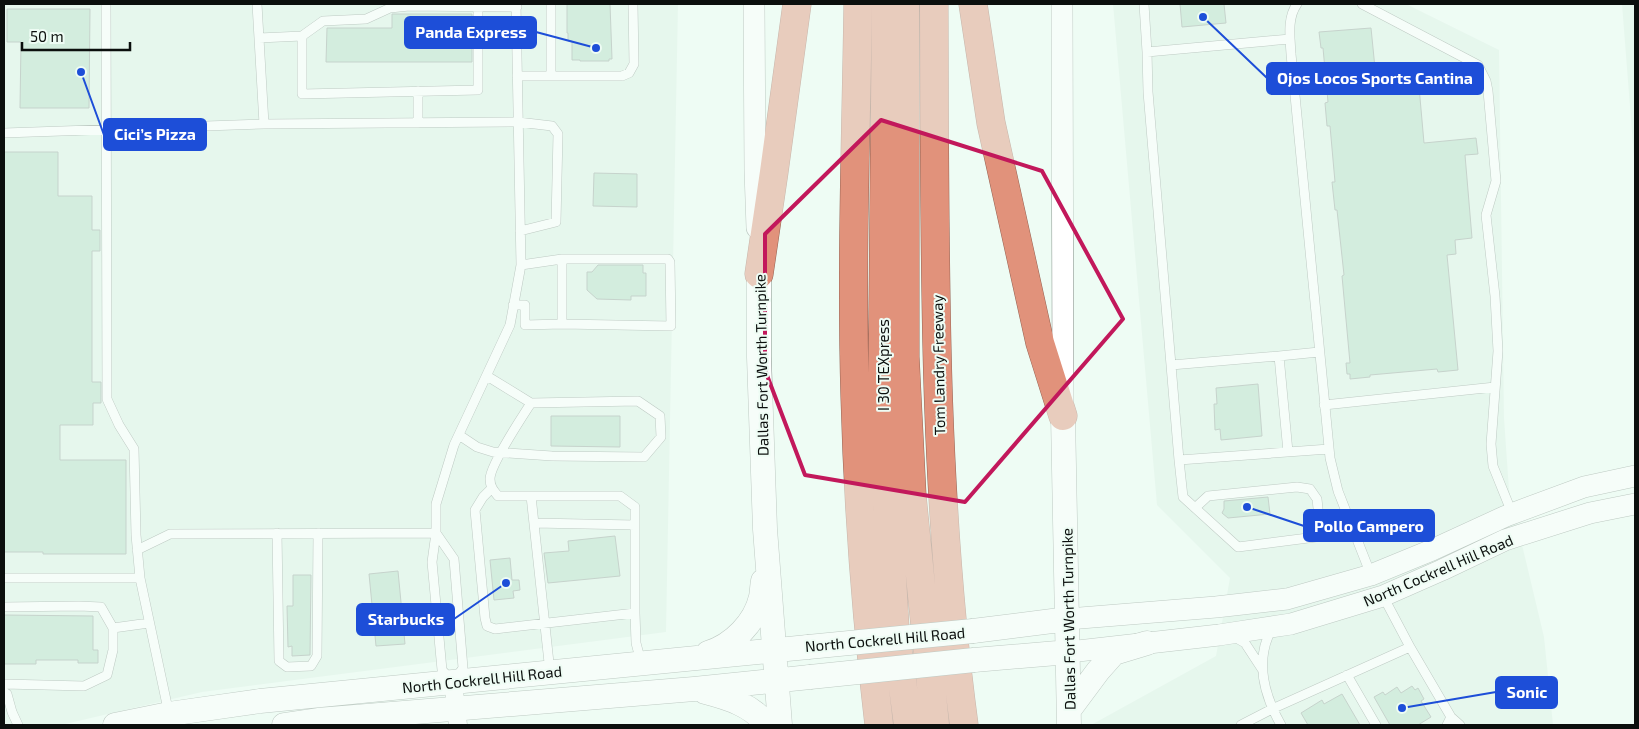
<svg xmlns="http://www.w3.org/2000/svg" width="1639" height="729" font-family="'Exo 2',sans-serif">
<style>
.built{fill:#dcf1e5}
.building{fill:#b1dbc3;stroke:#95a29b}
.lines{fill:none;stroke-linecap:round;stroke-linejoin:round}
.service-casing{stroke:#838f88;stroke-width:10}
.minor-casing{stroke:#838f88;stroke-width:19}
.tertiary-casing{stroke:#838f88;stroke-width:22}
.secondary-casing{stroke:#838f88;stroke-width:25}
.motorway-casing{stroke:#966454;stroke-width:29}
.service{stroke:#fff;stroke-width:9}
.minor{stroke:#fff;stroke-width:18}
.tertiary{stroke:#fff;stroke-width:21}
.secondary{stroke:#fff;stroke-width:24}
.motorway{stroke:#e1927b;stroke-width:28}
.secondary-bridge-casing{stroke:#838f88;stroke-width:25;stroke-linecap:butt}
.secondary-bridge{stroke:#fff;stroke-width:24}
.marked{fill:none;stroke:#c2185b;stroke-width:4;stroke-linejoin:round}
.labels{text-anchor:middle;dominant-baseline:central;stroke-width:4;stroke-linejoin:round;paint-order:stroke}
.street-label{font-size:15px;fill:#0b0f0d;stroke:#eefcf4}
.leader{fill:none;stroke:#1d4ed8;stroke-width:2}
.callout-dot{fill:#1d4ed8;stroke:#eefcf4;stroke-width:2}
.callout{fill:#1d4ed8;stroke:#1d4ed8;stroke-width:2}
.callout-label{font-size:16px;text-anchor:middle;font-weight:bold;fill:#fff}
</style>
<rect width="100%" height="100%" fill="#eefcf4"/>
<path class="built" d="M4,4h674l-12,628 -464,60 -141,33h-57z
M1113,4h293l93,46 5,368 5,72 35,147 9,88h-462l125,-69 14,-78 -73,-73z
M1622,4h13v167z"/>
<path class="building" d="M567,4h43l2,55h-3v2h-29v-1h-8v-19h-4v-8h-1z
M1180,4h44l2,19 -44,4z
M7,9h83l-1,99h-69l1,-66h-14z
M392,14h80v48h-146l1,-34h65z
M1371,28l4,40 42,-4 7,79 52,-5 2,16 -13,1 7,83 -17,2 1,14 -9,1 11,115 -20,2 -1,-3 -67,6v2l-20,2v-5h-3l-1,-11h4l-8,-87 2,-1 -7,-65h-2l-3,-28h3l-5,-56h-3l-2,-23 3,-1 -5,-54h-2l-2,-16z
M4,152h54v44h34v34h8v21h-8v131h9v21h-8v22h-33v35h66v94h-83v-2h-39z
M594,173l43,1v33l-44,-1z
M598,265h45v8h3v23h-15v4l-34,-1 -10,-9v-18h5z
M1258,384l4,52 -41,4 -1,-11 -5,1 -1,-26h3l-1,-16z
M551,416h69v31l-69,-1z
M1268,497l2,17 -42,4 -6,-5 2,-4v-8z
M615,536l5,40 -72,7 -4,-30 25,-2 -1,-10z
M510,558l2,22h7l1,10 -7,1 1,7 -20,2 -4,-40z
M398,571l7,73 -29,2 -7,-72z
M293,575h18l-1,80 -18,1v-10l-4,1 -1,-41h6z
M4,615l89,1v34h5v13h-20v-3h-42v4h-32z
M1412,686l3,4 3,-2 6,11 -3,2 10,16 -13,8h-28l-16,-28 9,-5 2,3 12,-8 4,6z
M1342,694l18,31h-52l-7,-12 21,-13 2,4z"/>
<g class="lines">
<defs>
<path id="service" d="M106,4l1,395 12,26 15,24 2,86 4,43 29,136
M257,4l7,120
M478,4v86l-176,4v-58l21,-15 43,-2 24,-11 19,-2 108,1
M1144,4l3,48
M1297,4c-10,14 -7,33 -6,50l39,404 8,33 33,84
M1362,4l116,61 8,16 2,10 8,90 -10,34 9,81 3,55 -7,93 2,22 19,47
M259,38l43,-2
M1290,39l-143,13 1,40 31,368 150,-11
M551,75v-71
M517,76h105l7,-3 5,-9 -1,-60
M418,123v-32
M4,133l260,-9 254,-2 34,4 6,8 -2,88 -36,9
M513,305h12v20l37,-1v-65l-41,6
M562,324l109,2 -1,-64 -2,-3h-106
M1171,365l108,-9
M531,403c-9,14 -41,62 -41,76 0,7 3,11 8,17h122l15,11v106l1,30 5,19
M1324,405l171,-18
M459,435l18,12 16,5 59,4 92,1 17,-20 -1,-21 -22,-15 -107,2 -44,-27
M1288,452l-9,-96 40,-4
M1179,460l4,37 55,50 117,-15
M492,488l-9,9 -8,13 10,108 2,8 8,3 140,-16
M531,496l19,176
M1195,508l13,-12 89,-9 13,2 7,10 4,37
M534,523l101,2
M277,533l2,128 8,6 24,-1 6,-10 1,-123
M436,533l18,26 9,109 -10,14 -11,-12 -10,-108 4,-29v-29l18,-59 56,-120 11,-60 -5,-261
M137,550l33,-16 266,-1
M4,578h136
M4,607l75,-1 22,1 12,21
M1272,628c-18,33 -8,67 9,97
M1233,636l12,7 17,26
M1410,647l41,70 -4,8
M1347,675l29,50
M4,684l80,2 23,-11 6,-25v-22l36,-5
M4,692l3,2 5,18 6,13
M1451,717l9,8
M1241,725l31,-16 138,-62 -27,-51"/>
<path id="minor" d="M453,682l5,43"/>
<path id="tertiary" d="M754,4l1,167 2,57
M1062,4l1,397
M1068,619l148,-12 71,-8 84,-24 61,-25 74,-34 78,-29 51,-11
M1069,652l150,-17 72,-11 92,-28 59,-26 63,-30 85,-27 45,-9"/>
<path id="secondary" d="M759,274v83l6,172 15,196
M1063,416l6,309
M973,631l95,-12
M708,653c25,-8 47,-30 53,-56 1,-5 1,-11 2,-16
M974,660l95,-8
M705,692c23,6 47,13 62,33
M1069,710l29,-39 16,-18 33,-10
M115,725l54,-11 91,-13 548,-54
M284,725l34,-5 376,-31 116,-12"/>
<path id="motorway" d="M858,4c-2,131 -7,262 -3,393 3,110 11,219 24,328
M886,4l-4,406 13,218 13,97
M905,4v353l7,139 23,229
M934,4c1,241 -2,482 30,721
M973,4l18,119 49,220 23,73
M759,274l15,-102 23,-168"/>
</defs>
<use href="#service" class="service-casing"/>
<use href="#minor" class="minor-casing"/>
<use href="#tertiary" class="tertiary-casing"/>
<use href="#secondary" class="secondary-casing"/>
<use href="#motorway" class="motorway-casing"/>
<use href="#service" class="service"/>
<use href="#minor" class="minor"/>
<use href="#tertiary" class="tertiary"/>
<use href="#secondary" class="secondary"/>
<use href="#motorway" class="motorway"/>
<defs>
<path id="secondary-bridge" d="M808,647l165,-16
M810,677l164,-17"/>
</defs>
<use href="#secondary-bridge" class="secondary-bridge-casing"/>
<use href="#secondary-bridge" class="secondary-bridge"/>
</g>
<path d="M0 0H1639V729H0ZM881,120l161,51 81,148 -158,183 -160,-27 -40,-105v-136z" fill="#eefcf4" fill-opacity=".55" fill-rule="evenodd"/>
<path class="marked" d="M881,120l161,51 81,148 -158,183 -160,-27 -40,-105v-136z"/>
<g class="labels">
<g class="street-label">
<text transform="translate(761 365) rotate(-91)">Dallas Fort Worth Turnpike</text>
<text transform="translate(883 365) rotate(-90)">I 30 TEXpress</text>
<text transform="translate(938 365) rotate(-91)">Tom Landry Freeway</text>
<text transform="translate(1438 570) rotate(-23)">North Cockrell Hill Road</text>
<text transform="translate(1068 619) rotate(-91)">Dallas Fort Worth Turnpike</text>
<text transform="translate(885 639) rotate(-5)">North Cockrell Hill Road</text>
<text transform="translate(482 679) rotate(-6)">North Cockrell Hill Road</text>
</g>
</g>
<path class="leader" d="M596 48L536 32M1203 17L1267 78M81 72L104 135M1247 507L1304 526M506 583L454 619M1402 708L1496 692"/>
<g class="callout-dot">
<circle cx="596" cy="48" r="5"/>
<circle cx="1203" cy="17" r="5"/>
<circle cx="81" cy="72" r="5"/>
<circle cx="1247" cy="507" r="5"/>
<circle cx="506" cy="583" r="5"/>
<circle cx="1402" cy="708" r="5"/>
</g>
<g class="callout">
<rect x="405" y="17" width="131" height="31" rx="5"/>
<rect x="1267" y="63" width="216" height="31" rx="5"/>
<rect x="104" y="119" width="102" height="31" rx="5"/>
<rect x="1304" y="510" width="130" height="31" rx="5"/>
<rect x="357" y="604" width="97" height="31" rx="5"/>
<rect x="1496" y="677" width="61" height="31" rx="5"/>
</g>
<g class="callout-label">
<text x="471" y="38">Panda Express</text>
<text x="1375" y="84">Ojos Locos Sports Cantina</text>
<text x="155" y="140">Cici’s Pizza</text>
<text x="1369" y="532">Pollo Campero</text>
<text x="406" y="625">Starbucks</text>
<text x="1527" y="698">Sonic</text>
</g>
<rect width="1639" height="729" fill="none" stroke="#0b0f0d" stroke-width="10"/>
<path d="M22 42v8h108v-8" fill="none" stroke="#0b0f0d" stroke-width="2.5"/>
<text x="30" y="42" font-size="15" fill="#0b0f0d" stroke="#eefcf4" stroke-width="4" paint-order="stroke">50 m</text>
</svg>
